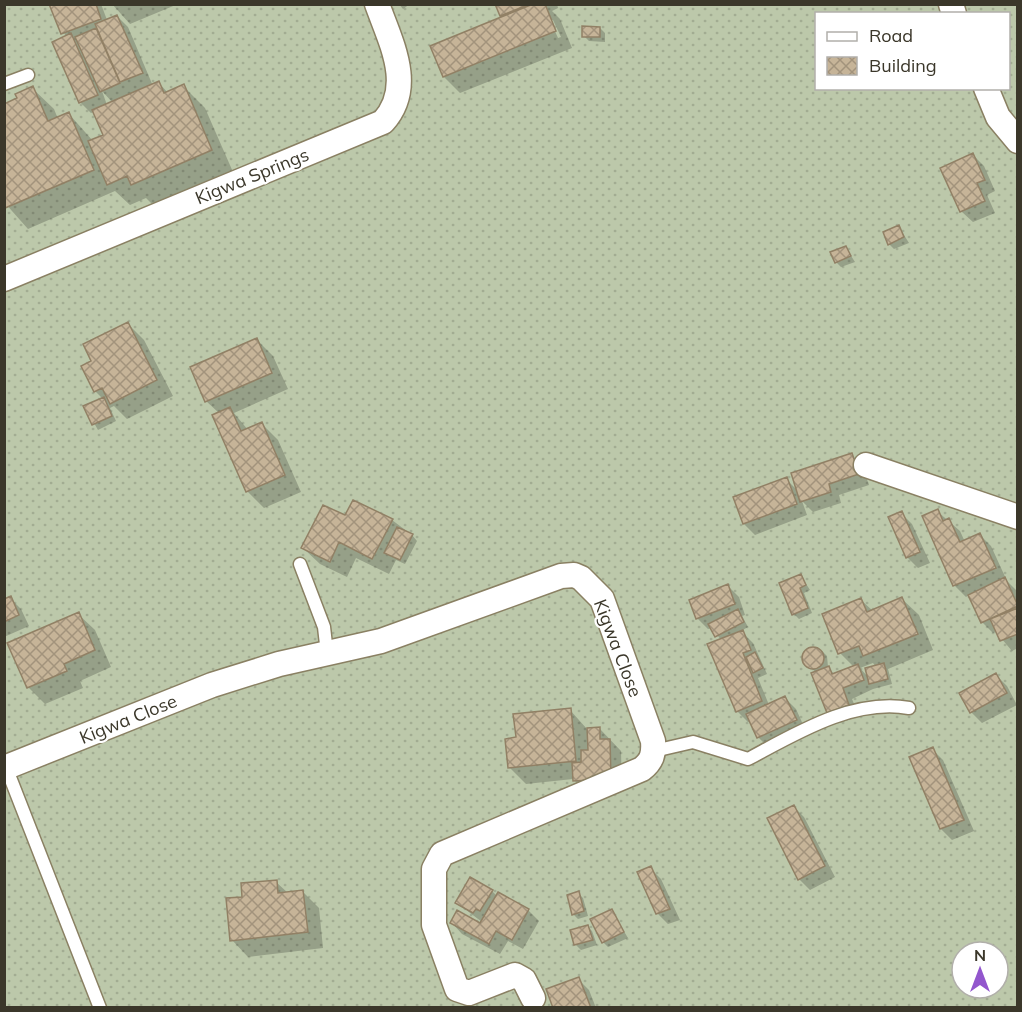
<svg xmlns="http://www.w3.org/2000/svg" width="1022" height="1012" font-family="Mulish,sans-serif">
<style>
.garden{fill:url(#garden-dots);fill-rule:evenodd}
.shadow{fill:#0003;fill-rule:evenodd}
.building{fill:url(#building-cross-hatch);stroke:#918065;stroke-width:1.5}
.lines{fill:none;stroke-linecap:round;stroke-linejoin:round}
.lane-casing{stroke:#8a8063;stroke-width:15}
.street-casing{stroke:#8a8063;stroke-width:27}
.lane{stroke:#fff;stroke-width:12}
.street{stroke:#fff;stroke-width:24}
.labels{text-anchor:middle;dominant-baseline:central;stroke-width:4.5;stroke-linejoin:round;paint-order:stroke}
.street-label{font-size:18px;fill:#3b372a;stroke:#fff}
</style>
<defs>
<pattern id="garden-dots" width="8" height="8" patternUnits="userSpaceOnUse" patternTransform="scale(1.5)"><rect width="8" height="8" fill="#bcc8aa"/><path d="M2 2h.1M6 6h.1" fill="none" stroke="#a2ac92" stroke-width="1.8" stroke-linecap="round"/></pattern>
<pattern id="building-cross-hatch" width="8" height="8" patternUnits="userSpaceOnUse" patternTransform="scale(1.5)"><rect width="8" height="8" fill="#c6b498"/><path d="M0 0l8 8M0 8l8-8" fill="none" stroke="#a2937c"/></pattern>
</defs>
<rect width="100%" height="100%" fill="#fff7dd"/>
<path class="garden" d="M5,5h1012v1002h-1012zM816,14h192v74h-192zM962,952h36v36h-36z"/>
<path class="shadow" d="M51,4h50l6,16 10,-4 11,11 25,59 6,-3 9,10 15,-7 22,22 28,64 -79,34 -8,-8 -16,7 -15,-14 -87,38 -24,-27v-97l15,-6 13,-11 22,21 4,10 11,-5 24,27 12,-5 -11,-24 -3,1 -11,-11 -14,-65zM102,91l11,12 -6,2z
M112,4h66l-48,20z
M399,4h11l-7,5z
M497,4h60l1,4 -6,3 8,8 12,29 -112,45 -16,-16 60,-59zM550,20h3l8,17 -3,1z
M600,28l5,5v9l-16,-1 -5,-5z
M973,155l11,11 11,25 -8,4 8,18 -22,9 -11,-10 -20,-44z
M899,227l10,16 -15,6 -5,-5z
M846,248l9,14 -14,5 -5,-5z
M128,324l16,16 29,56 -46,23 -13,-13 -4,2 6,13 -18,9 -13,-23 18,-8 -8,-8 -2,-29z
M256,339l17,17 15,33 -54,24 14,17 14,-6 16,16 23,52 -37,16 -17,-17 -28,-78 -13,-12z
M851,455l11,11 7,19 -30,10 2,8 -28,9 -11,-11 5,14 -52,20 -11,-11 -9,-26 51,-19 12,12z
M937,511l23,20 5,11 15,-7 11,11 16,35 11,11v56l-6,3 -16,-19 -3,1 -11,-11 -13,-27 -3,2 -11,-11 -31,-69z
M901,513l11,11 18,39 -12,5 -11,-11z
M346,517l46,3 20,15 5,6 -12,23 -9,-4 -7,14 -33,-16 -9,19 -27,-13 -17,-16z
M801,576l9,14 -6,3 8,20 -13,6 -5,-5z
M728,586l11,11 6,18 -3,1 6,11 -7,4 12,12 14,31 -9,4 11,27 16,-7 11,11 10,22 -37,17 -11,-11 -7,-16 -3,1 -11,-11 -16,-71 -9,-12 -4,1 -11,-11z
M10,598l11,11 8,17 -25,11v-36z
M902,599l17,16 14,35 -45,19 4,15 -19,5 -21,10 7,17 -19,7 -11,-11 -13,-39 -12,-15 2,-6 16,-1 5,5 1,11 7,8 19,-8 -14,-14 21,-53 12,11zM873,663l3,4 -8,10 -8,-9z
M78,614l17,16 16,37 -31,14 3,7 -38,16 -17,-17 -19,-43z
M996,675l11,11 10,19 -35,18 -11,-11z
M570,710l17,19h13l21,22 1,39 -37,1 -12,-12 -47,5 -17,-17 8,-28z
M932,749l11,11 31,71 -22,9 -11,-11 -30,-71z
M793,806l11,11 31,60 -25,13 -11,-11z
M650,868l11,11 19,41 -12,4 -11,-11z
M276,882l12,11 15,-1 16,16 4,40 -75,9 -16,-17 12,-42z
M492,891l5,5 1,-2 30,16 11,11 -16,28 -15,-8 -8,13 -38,-20 -10,-11 29,2 1,-3 -25,-19z
M578,893l5,5 5,18 -10,3 -5,-5z
M611,910l17,28 -20,9 -5,-5z
M587,926l5,5 5,14 -16,5 -5,-5z
M578,979l11,11 7,18h-41z"/>
<path class="building" d="M49,4h47l5,15 -40,15z
M495,4h35l-30,12z
M533,4h12l11,27 -113,46 -13,-31z
M117,15l26,58 -23,9 -25,-58z
M582,26l18,1v10h-18z
M96,28l24,55 -20,9 -25,-55z
M71,33l27,62 -19,8 -27,-61z
M159,81l5,12 20,-9 28,66 -81,35 -4,-9 -20,9 -19,-44 15,-6 -11,-25z
M33,86l15,35 21,-9 25,58 -89,38 -1,-104 13,-6 -2,-4z
M973,153l12,27 -8,3 8,18 -25,11 -20,-44z
M899,225l5,12 -16,8 -5,-13z
M846,246l5,10 -16,7 -5,-11z
M128,322l29,58 -47,24 -8,-16 -8,4 -13,-26 10,-5 -8,-17z
M257,338l15,35 -67,29 -15,-35z
M104,397l8,19 -20,9 -9,-19z
M230,407l11,24 21,-9 23,53 -39,17 -34,-77z
M852,453l7,21 -30,10 2,8 -31,10 -9,-29z
M787,477l10,27 -54,20 -10,-27z
M353,500l40,19 -21,40 -33,-17 -9,20 -29,-14 22,-43 22,10z
M938,509l5,12 6,-3 11,24 20,-9 16,35 -43,18 -31,-70z
M902,511l18,41 -14,6 -18,-41z
M397,527l16,7 -13,26 -16,-7z
M801,574l5,11 -6,3 8,20 -16,7 -13,-32z
M1005,577l13,29 -37,17 -13,-28z
M728,584l7,20 -39,15 -7,-19z
M11,596l8,19 -15,7v-23z
M902,597l16,37 -55,22 -4,-10 -21,8 -16,-40 39,-16 6,14z
M1018,608v26l-18,7 -10,-22z
M738,609l6,13 -29,15 -7,-13z
M79,612l16,38 -31,14 3,7 -40,17 -20,-45z
M743,630l8,20 -8,3 19,48 -26,11 -29,-68z
M802 658a11 11 0 1 1 22 0a11 11 0 1 1-22 0Z
M755,652l8,16 -10,5 -7,-16z
M884,663l4,16 -19,5 -4,-16z
M858,664l6,16 -21,8 6,17 -22,8 -16,-40 18,-7 3,8z
M996,673l11,20 -37,20 -11,-20z
M785,696l12,24 -40,18 -11,-24z
M571,708l5,53 -68,7 -3,-29 11,-2 -3,-23z
M600,727v12h10l1,40 -38,2 -1,-18 9,-1v-12h7l-1,-22z
M933,747l31,73 -24,9 -31,-72z
M794,805l31,61 -27,14 -31,-62z
M651,866l19,43 -14,5 -19,-42z
M470,877l23,13 -13,21 -4,-2 -3,4 -18,-10z
M277,880l1,13 25,-3 5,42 -78,9 -4,-43 16,-1 -1,-14z
M579,891l5,20 -12,4 -5,-20z
M498,892l31,17 -17,31 -16,-9 -7,13 -39,-21 7,-13 23,13z
M612,909l12,23 -22,11 -12,-24z
M588,925l5,15 -19,5 -4,-15z
M579,977l12,31h-38l-7,-19z"/>
<g class="lines">
<defs>
<path id="lane" d="M4,84l24,-9
M300,564l24,63 3,26
M654,751l39,-9 55,17c47,-25 105,-61 161,-51
M6,767l94,241"/>
<path id="street" d="M951,4l3,10
M986,88l12,29 20,24
M4,279l379,-157c32,-35 8,-79 -6,-118
M866,465l152,52
M4,768l208,-83 67,-21 102,-23 180,-65 13,-1 7,3 21,21 51,142c1,13 -1,20 -11,28l-200,85 -8,15v56l23,64 12,4 46,-18 9,5 9,18"/>
</defs>
<use href="#lane" class="lane-casing"/>
<use href="#street" class="street-casing"/>
<use href="#lane" class="lane"/>
<use href="#street" class="street"/>
</g>
<g class="labels">
<g class="street-label">
<text transform="translate(252 176) rotate(-22)">Kigwa Springs</text>
<text transform="translate(618 648) rotate(69)">Kigwa Close</text>
<text transform="translate(128 719) rotate(-22)">Kigwa Close</text>
</g>
</g>
<rect width="1022" height="1012" fill="none" stroke="#3b372a" stroke-width="12"/>
<rect x="815" y="12" width="195" height="78" fill="#ffffff" stroke="#b1afaa" stroke-width="1.5"/>
<rect x="827" y="32" width="30" height="9" fill="#ffffff" stroke="#b1afaa" stroke-width="1.5"/>
<text x="869" y="42" font-size="18" fill="#3b372a">Road</text>
<rect x="827" y="57" width="30" height="18" fill="url(#building-cross-hatch)" stroke="#b1afaa" stroke-width="1.5"/>
<text x="869" y="72" font-size="18" fill="#3b372a">Building</text>
<g transform="translate(980 970)"><circle r="28" fill="#ffffff" stroke="#b1afaa" stroke-width="1.5"/>
<path d="M0-4.5L10 22L0 15L-10 22Z" fill="#9256cd"/>
<text y="-9" font-size="16" font-weight="bold" text-anchor="middle" fill="#3b372a">N</text>
</g>
</svg>
